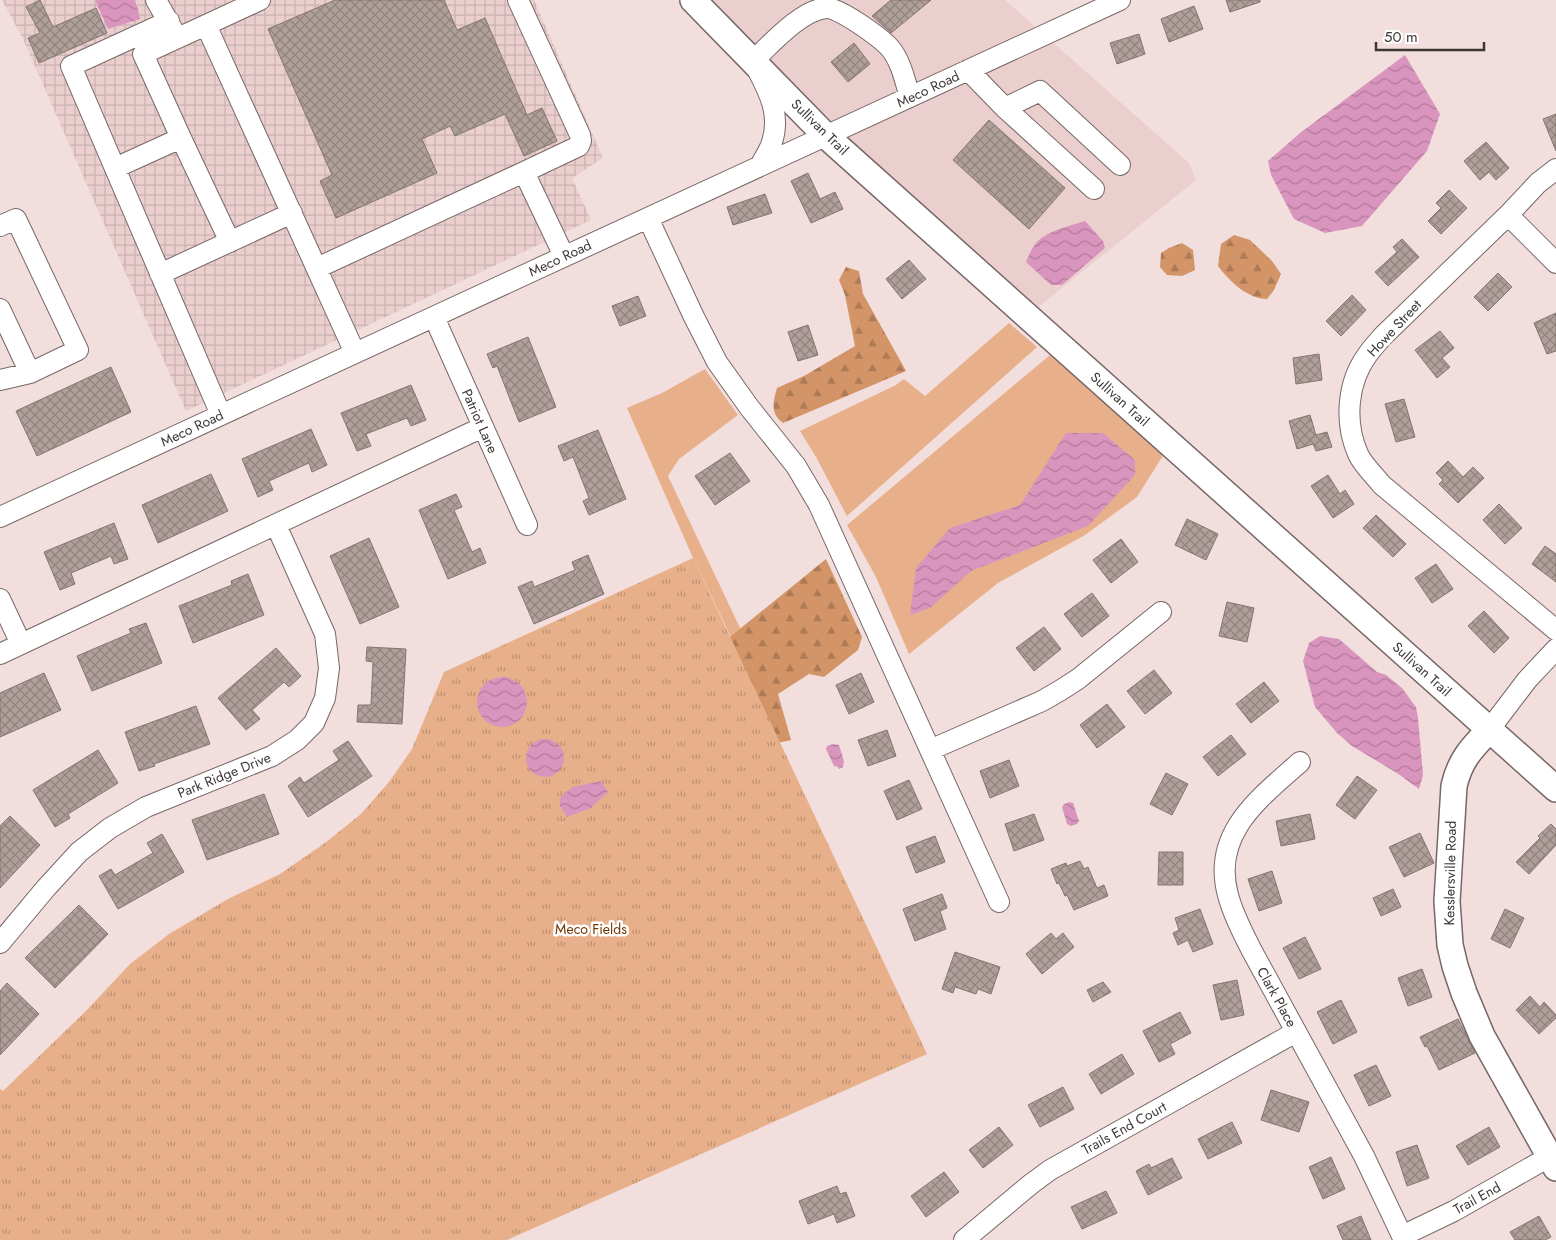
<svg xmlns="http://www.w3.org/2000/svg" width="1556" height="1240" font-family="Jost,sans-serif">
<style>
.built{fill:#eacfce}
.industrial{fill:url(#industrial-grid)}
.grass{fill:#e8b08a}
.forest{fill:url(#forest-firs)}
.park{fill:url(#park-tufts)}
.water{fill:url(#water-waves)}
.building{fill:url(#building-cross-hatch);stroke:#857570}
.lines{fill:none;stroke-linecap:round;stroke-linejoin:round}
.minor-casing{stroke:#776766;stroke-width:22}
.major-casing{stroke:#776766;stroke-width:28}
.minor{stroke:#fff;stroke-width:20}
.major{stroke:#fff;stroke-width:25}
.labels{text-anchor:middle;dominant-baseline:central;stroke-width:5;stroke-linejoin:round;paint-order:stroke}
.street-label{font-size:14px;fill:#3e3737;stroke:#fff}
.park-label{font-size:14px;fill:#713700;stroke:#fff}
</style>
<defs>
<pattern id="industrial-grid" width="8" height="8" patternUnits="userSpaceOnUse" patternTransform="scale(1.25)"><rect width="8" height="8" fill="#eacfce"/><path d="M0 4h8M4 0v8" fill="none" stroke="#cab2b2"/></pattern>
<pattern id="forest-firs" width="22" height="20" patternUnits="userSpaceOnUse" patternTransform="scale(1.25)"><rect width="22" height="20" fill="#d39467"/><path d="M5 1l3.5 6h-7zM16 11l3.5 6h-7z" fill="#ad7a56"/></pattern>
<pattern id="park-tufts" width="24" height="20" patternUnits="userSpaceOnUse" patternTransform="scale(1.25)"><rect width="24" height="20" fill="#e8b08a"/><path d="M3 7l-1-3M5 7V3M7 7l1-3M15 17l-1-3M17 17v-4M19 17l1-3" fill="none" stroke="#bd9072"/></pattern>
<pattern id="water-waves" width="16" height="10" patternUnits="userSpaceOnUse" patternTransform="scale(1.25)"><rect width="16" height="10" fill="#da95be"/><path d="M0 5q4-4 8 0t8 0" fill="none" stroke="#b27a9b"/></pattern>
<pattern id="building-cross-hatch" width="8" height="8" patternUnits="userSpaceOnUse" patternTransform="scale(1.25)"><rect width="8" height="8" fill="#b0a09b"/><path d="M0 0l8 8M0 8l8-8" fill="none" stroke="#91837f"/></pattern>
</defs>
<rect width="100%" height="100%" fill="#f1dedd"/>
<path class="built" d="M679,0h326l184,163 7,17 -165,133 -293,-247z"/>
<path class="industrial" d="M2,0h532l69,158 -31,20 19,42 -405,191 -163,-372z"/>
<path class="grass" d="M1009,323l28,24 -190,169 -31,-59 -16,-26 96,-46 8,-6 21,17z
M1050,355l114,99 -27,43 -52,38 -87,48 -89,71 -33,-77 -29,-52z
M705,369l33,46 -59,44 -11,17 73,154 -10,7 -38,-79 -66,-150 35,-15z"/>
<path class="forest" d="M1234,235l16,5 22,21 9,13 -7,16 -7,9c-19,0 -38,-18 -49,-33l3,-22z
M1182,243l11,7 2,20 -13,6 -15,-1 -7,-8 1,-14 8,-5z
M846,267l13,4 4,23 43,77 -123,52c-13,-10 -10,-21 -6,-35l27,-12 51,-30 -10,-51 -6,-15z
M826,559l36,78 -4,13 -34,27 -15,-3 -31,20 13,46 -27,6 -39,-105z"/>
<path class="park" d="M693,558l234,496 -420,186h-507v-151l3,2 82,-79 45,-48 39,-30 59,-35 52,-25 45,-31 36,-29 28,-32 23,-33 32,-77z"/>
<path class="water" d="M95,0h39l4,9 2,10 -32,10z
M1405,55l35,59 -13,37 -65,75 -37,7 -31,-14 -23,-44 -3,-14 32,-28z
M1085,221l18,20 2,7 -43,37h-11l-25,-23c3,-7 6,-15 12,-21 11,-11 32,-15 47,-20z
M1066,433h37l32,27v15l-47,51 -117,45 -41,37 -20,7 6,-47 34,-40 70,-23z
M1320,636l19,3 38,33 9,3 16,13 14,19 2,11 5,57 -4,14 -22,-16 -45,-27 -15,-13 -22,-26 -12,-46 6,-18z
M477 702a25 25 0 1 1 50 0a25 25 0 1 1-50 0Z
M526 758a19 19 0 1 1 38 0a19 19 0 1 1-38 0Z
M833,744l6,1 5,16 -1,6 -4,2 -1,-2 -4,-1 -8,-17 1,-3z
M601,781l7,11 -17,16 -24,9 -7,-11v-8l12,-11z
M1070,802l3,1 6,18 -2,3 -6,2 -4,-2 -5,-17 2,-3z"/>
<path class="building" d="M40,0l13,27 43,-19 11,25 -68,30 -11,-25 12,-5 -14,-26z
M335,0h109l13,30 28,-12 42,97 15,-7 15,33 -33,15 -19,-42 -50,22 -5,-10 -28,13 15,34 -101,45 -16,-37 12,-6 -64,-146z
M891,0h40l-40,33 -19,-17z
M1226,0h34v2l-30,10z
M1194,6l9,23 -34,13 -8,-23z
M1139,34l6,20 -28,10 -7,-21z
M854,43l16,21 -22,18 -17,-20z
M1556,114v37l-13,-32z
M989,120l76,68 -36,41 -76,-69z
M1486,142l23,26 -13,12 -7,-8 -9,8 -16,-19z
M808,173l12,26 15,-7 8,17 -32,14 -20,-42z
M1449,190l18,18 -26,26 -13,-13 13,-13 -5,-5z
M765,194l7,19 -39,12 -6,-18z
M1402,239l17,18 -31,29 -13,-14 22,-20 -4,-5z
M909,260l17,19 -24,20 -16,-20z
M1498,273l14,14 -24,24 -14,-14z
M1352,295l14,15 -25,26 -15,-15z
M638,296l8,20 -26,10 -8,-20z
M1556,313v38l-9,3 -13,-31z
M808,325l10,30 -20,6 -10,-29z
M1440,331l14,17 -12,10 8,9 -13,11 -22,-28z
M528,337l28,70 -37,15 -22,-56 -4,2 -6,-14z
M1319,354l3,26 -26,4 -3,-26z
M111,367l20,45 -94,44 -21,-45z
M411,385l15,35 -15,6 -4,-8 -41,16 5,12 -14,5 -16,-38z
M1404,399l11,38 -19,5 -11,-38z
M1310,415l6,20 11,-3 5,15 -16,4 -3,-7 -16,5 -8,-28z
M311,429l16,36 -15,7 -3,-9 -40,18 4,9 -15,7 -16,-38z
M598,430l28,69 -37,16 -6,-14 6,-3 -16,-41 -9,4 -6,-15z
M730,453l20,28 -35,24 -20,-29z
M1448,461l15,16 10,-10 11,11 -26,25 -19,-19 4,-4 -7,-7z
M211,474l17,37 -70,32 -16,-38z
M1328,475l12,19 5,-4 9,14 -21,14 -22,-32z
M456,494l6,13 -8,3 18,42 8,-4 6,15 -38,16 -29,-69z
M1499,504l23,24 -17,16 -22,-24z
M1376,515l30,29 -13,13 -30,-29z
M1187,519l31,15 -12,26 -31,-15z
M114,523l14,36 -14,5 -3,-8 -40,17 4,11 -15,6 -16,-38z
M369,538l30,69 -39,17 -30,-68z
M1121,539l17,23 -27,21 -18,-23z
M1545,546l11,8v28l-24,-18z
M588,555l16,39 -70,30 -16,-37 14,-6 2,6 41,-17 -3,-8z
M1436,564l17,25 -21,14 -17,-25z
M248,574l16,41 -71,28 -14,-37 53,-21 -1,-4z
M1092,593l17,23 -27,21 -18,-23z
M1227,602l27,6 -7,34 -28,-6z
M1484,611l25,27 -15,15 -26,-27z
M146,623l16,40 -70,28 -15,-35 54,-23 -2,-4z
M1044,627l17,22 -27,22 -18,-23z
M367,647l39,2 -4,75 -45,-2 1,-17h13l2,-43 -7,-1z
M276,648l25,28 -12,11 -5,-5 -32,28 8,9 -14,11 -28,-32z
M1154,670l18,23 -27,21 -18,-23z
M44,673l17,37 -61,27v-44z
M861,673l13,29 -25,12 -13,-29z
M1264,682l15,19 -28,22 -15,-19z
M1107,704l18,23 -28,21 -17,-23z
M196,706l14,38 -56,20 1,2 -16,5 -14,-39z
M887,730l9,26 -28,10 -10,-26z
M1231,735l15,19 -28,22 -15,-19z
M348,741l24,35 -64,41 -20,-31 12,-9 4,6 35,-23 -6,-9z
M98,750l20,33 -50,31 2,4 -15,9 -22,-37z
M1009,760l10,26 -29,12 -10,-27z
M1166,773l22,11 -16,31 -22,-11z
M1357,776l20,14 -22,29 -19,-14z
M909,780l13,29 -25,11 -13,-29z
M264,794l15,40 -72,26 -15,-40z
M1034,814l10,26 -30,11 -9,-27z
M1310,814l5,25 -34,7 -5,-25z
M10,816l30,29 -40,43v-62z
M1551,824l5,5v16l-27,29 -13,-12 24,-24 -2,-2z
M1420,833l14,30 -30,14 -15,-30z
M162,834l22,38 -66,37 -19,-33 12,-7 4,6 38,-22 -6,-10z
M935,836l10,26 -29,11 -10,-26z
M1159,852h24v33h-25z
M1080,861l4,8 4,-2 9,21 7,-3 4,11 -34,14 -7,-15 -2,1 -6,-13 -2,1 -6,-15 15,-6 1,3z
M1272,871l10,32 -23,8 -11,-32z
M1393,889l8,18 -20,9 -8,-18z
M942,894l5,14 -7,3 6,18 -31,12 -12,-32z
M79,905l29,29 -53,54 -30,-30z
M1200,909l13,35 -20,8 -5,-12 -10,5 -5,-12 6,-3 -4,-12z
M1505,909l19,9 -14,30 -19,-9z
M1051,933l5,6 7,-6 11,14 -32,27 -16,-20z
M1305,937l16,32 -22,10 -16,-31z
M955,952l45,15 -9,27 -13,-5 -2,5 -21,-7 -2,6 -11,-4z
M1422,969l10,28 -24,9 -10,-28z
M1237,980l7,35 -23,5 -8,-35z
M1103,982l8,10 -18,10 -6,-12z
M7,983l32,31 -39,41v-64z
M1530,996l10,11 4,-5 12,13v3l-17,16 -23,-24z
M1341,1000l16,32 -24,12 -16,-32z
M1180,1012l11,21 -21,11 5,10 -16,8 -16,-31z
M1458,1019l17,34 -36,17 -12,-24 -2,1 -5,-10z
M1122,1054l12,20 -33,20 -12,-20z
M1376,1065l15,31 -22,10 -15,-31z
M1063,1087l11,22 -34,18 -12,-22z
M1271,1090l38,12 -10,30 -38,-12z
M1232,1122l10,21 -34,16 -10,-20z
M999,1127l14,18 -30,23 -14,-18z
M1489,1127l11,20 -32,18 -12,-19z
M1417,1145l12,33 -22,8 -11,-34z
M1331,1157l14,32 -22,10 -14,-32z
M1172,1158l10,20 -34,17 -12,-24 13,-7 2,4z
M944,1172l15,20 -33,25 -15,-21z
M837,1186l3,8 6,-2 9,24 -18,7 -3,-9 -26,10 -9,-23z
M1106,1191l11,22 -35,16 -11,-22z
M1361,1216l10,24h-28l-6,-14z
M1539,1216l12,21 -6,3h-30l-5,-8z"/>
<g class="lines">
<defs>
<path id="minor" d="M156,0l18,32
M260,0l-54,25 149,328
M518,0l62,135 1,6 -2,5 -55,26 40,84
M169,21l-98,45 150,349
M968,70l37,38 89,81
M1005,108l35,-17 80,74
M181,138l-38,-84 63,-29
M760,166c4,-8 10,-16 12,-24 10,-31 -6,-55 -19,-81 18,-17 48,-51 73,-53 13,-1 55,30 64,40 11,13 15,33 20,49
M115,168l66,-30 49,104
M1556,169l-18,14 -30,32 -125,121c-5,6 -11,12 -15,18 -21,28 -24,68 -10,100 5,11 16,21 24,31l174,145
M1508,215l48,48
M648,218l46,99 23,45 32,45 47,59 23,39 180,397
M0,226l16,-7 62,131 -48,23 -30,-64
M317,268l207,-96
M160,274l132,-61
M434,317l93,208
M0,380l30,-7
M0,517l1120,-517
M0,599l21,45
M0,654l483,-227
M1489,730l38,-50 29,-31
M930,750l112,-49 19,-11 17,-11 83,-67
M1300,762c-40,36 -89,71 -72,133 5,20 15,38 24,56l112,205 40,84
M0,943l46,-55 33,-36 31,-24 36,-21 126,-51 25,-16 17,-17 11,-25 4,-30 -4,-34 -49,-109
M1402,1236l52,-25 102,-58
M964,1240l67,-56 19,-14 246,-138"/>
<path id="major" d="M693,0l133,136 730,653
M1489,730c-18,19 -29,30 -35,56l-7,115 3,44 5,21 9,27 18,43 74,132"/>
</defs>
<use href="#minor" class="minor-casing"/>
<use href="#major" class="major-casing"/>
<use href="#minor" class="minor"/>
<use href="#major" class="major"/>
</g>
<g class="labels">
<g class="street-label">
<text transform="translate(928 89) rotate(-25)">Meco Road</text>
<text transform="translate(820 127) rotate(44)">Sullivan Trail</text>
<text transform="translate(560 258) rotate(-25)">Meco Road</text>
<text transform="translate(1394 328) rotate(-47)">Howe Street</text>
<text transform="translate(1120 399) rotate(42)">Sullivan Trail</text>
<text transform="translate(480 421) rotate(66)">Patriot Lane</text>
<text transform="translate(192 428) rotate(-25)">Meco Road</text>
<text transform="translate(1422 669) rotate(42)">Sullivan Trail</text>
<text transform="translate(224 775) rotate(-22)">Park Ridge Drive</text>
<text transform="translate(1450 873) rotate(-89)">Kesslersville Road</text>
<text transform="translate(1277 997) rotate(61)">Clark Place</text>
<text transform="translate(1124 1128) rotate(-29)">Trails End Court</text>
<text transform="translate(1477 1198) rotate(-29)">Trail End</text>
</g>
<g class="park-label">
<text x="591" y="929">Meco Fields</text>
</g>
</g>
<path d="M1376 42v8h108v-8" fill="none" stroke="#3e3737" stroke-width="2.5"/>
<text x="1384" y="42" font-size="15" fill="#3e3737" stroke="#ffffff" stroke-width="4" paint-order="stroke">50 m</text>
</svg>
